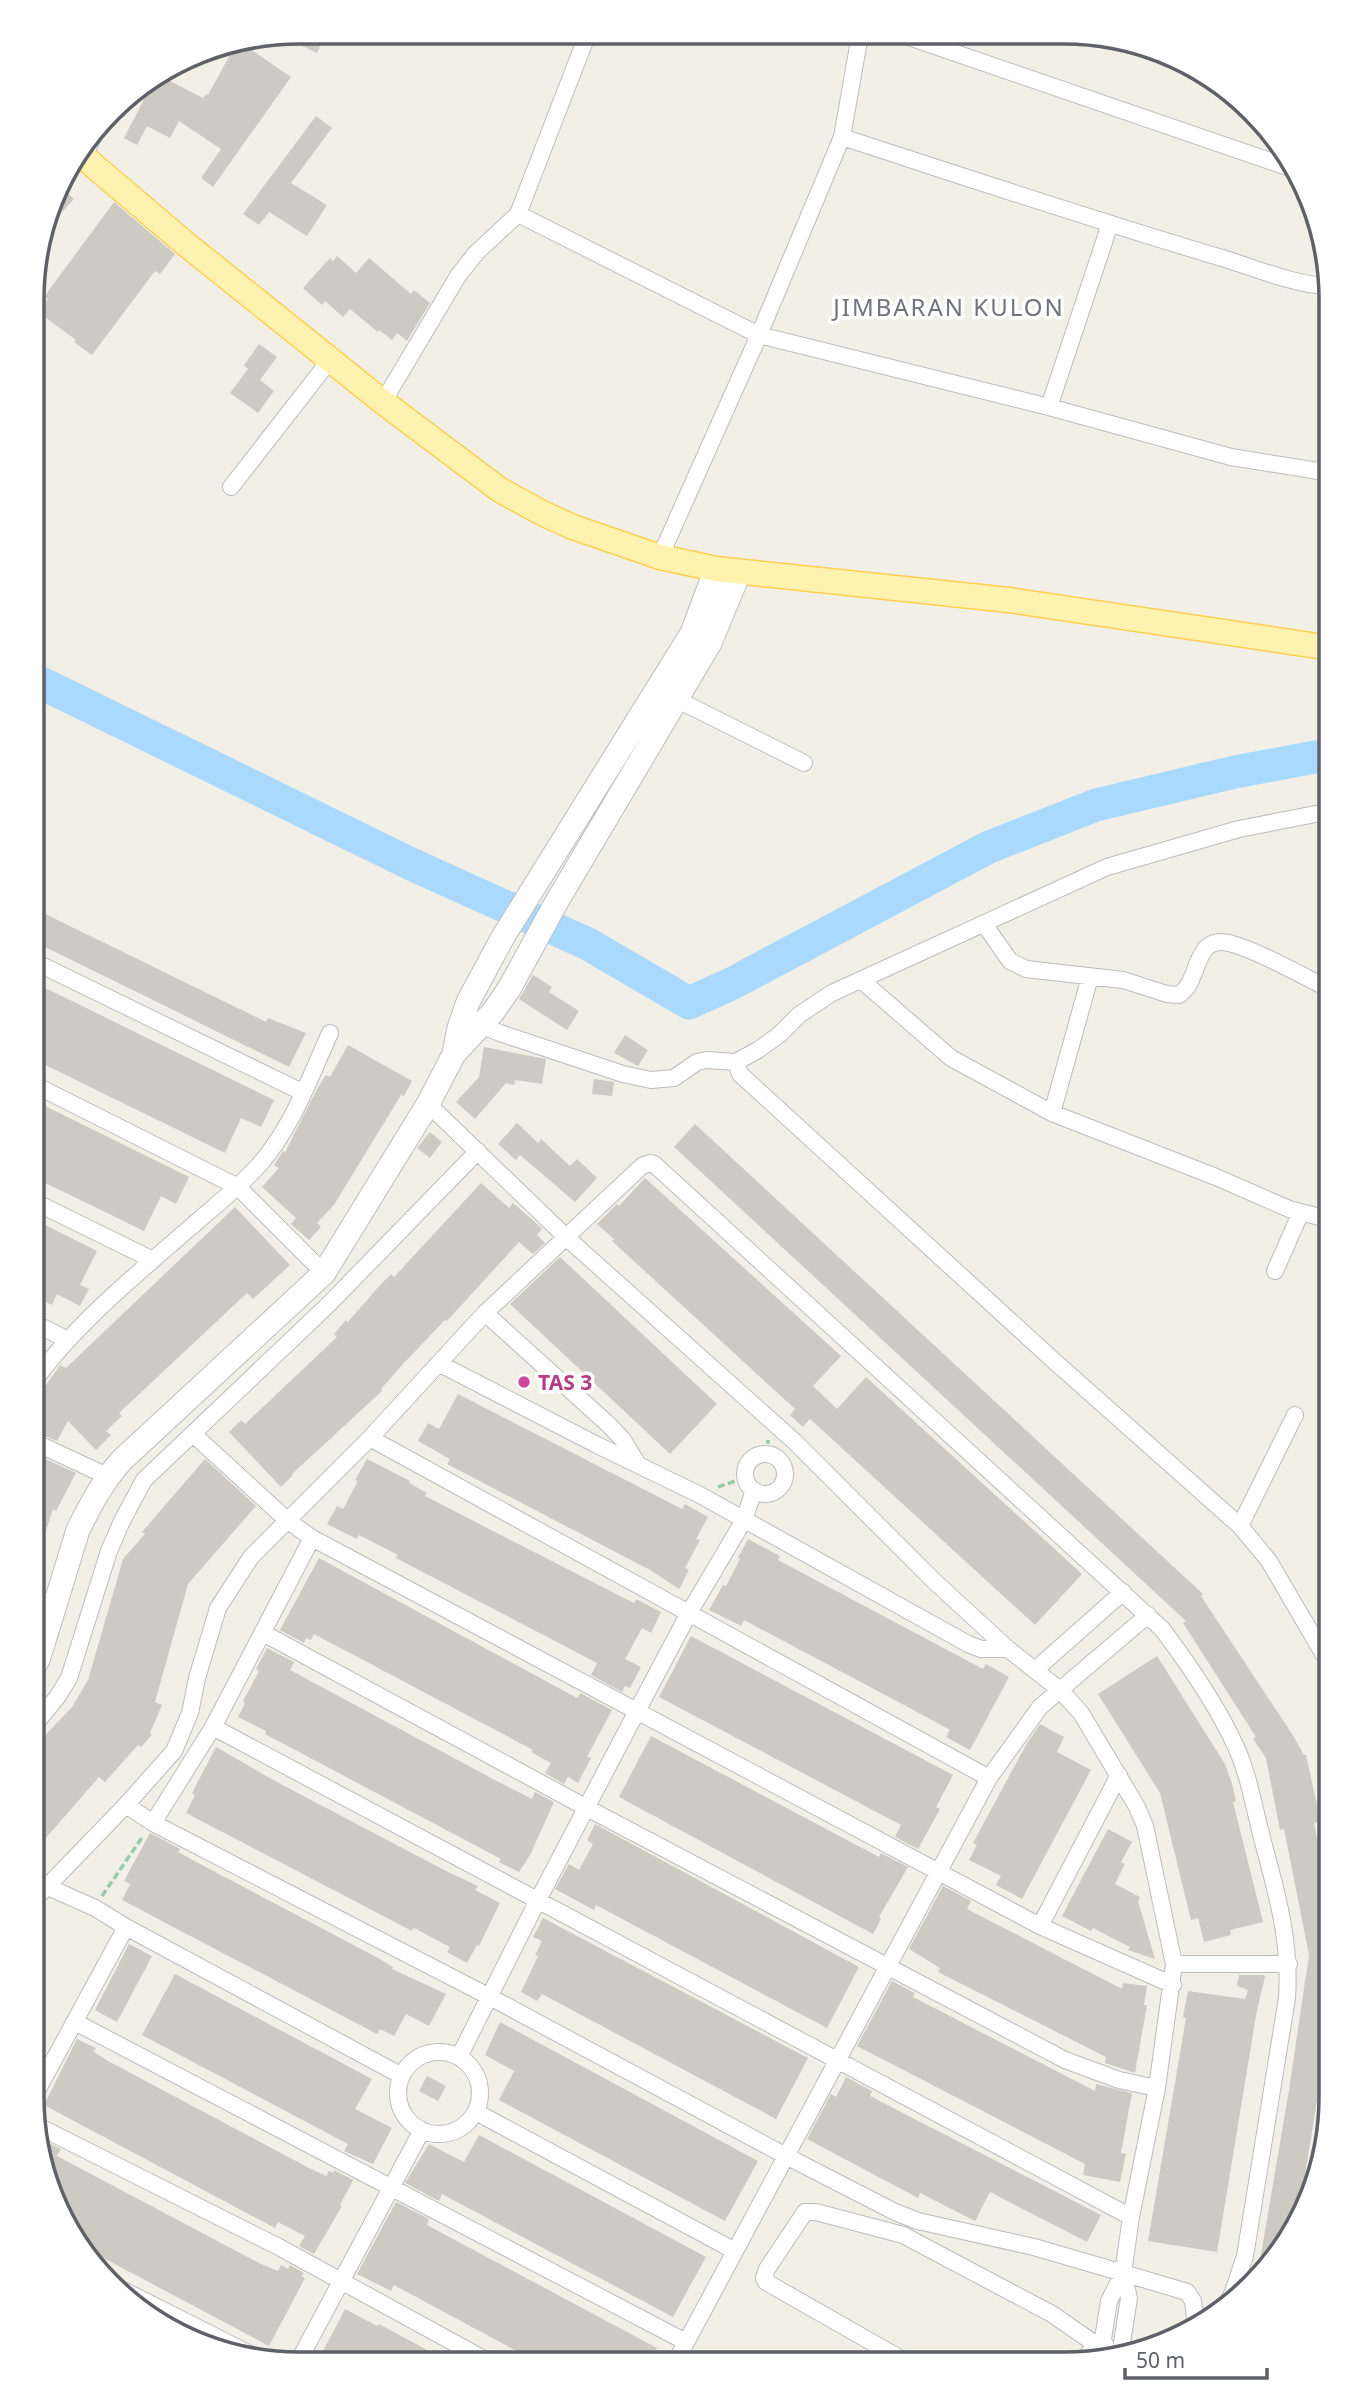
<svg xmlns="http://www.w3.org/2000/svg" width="1363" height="2396" font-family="'Noto Sans',sans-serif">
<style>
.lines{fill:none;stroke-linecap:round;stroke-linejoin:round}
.river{stroke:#a9d9ff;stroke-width:33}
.building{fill:#cdcac3}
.street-casing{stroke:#b9bcc1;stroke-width:18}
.secondary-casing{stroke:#babdc3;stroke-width:25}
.primary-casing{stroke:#ffce52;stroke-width:27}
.path{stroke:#98caa6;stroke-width:3.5;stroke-dasharray:7 3.5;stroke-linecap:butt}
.street{stroke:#fff;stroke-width:16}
.secondary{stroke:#fff;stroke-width:23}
.primary{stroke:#fff2ae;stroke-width:24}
.hotel-dot{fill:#d1479c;stroke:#fff;stroke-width:2.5}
.labels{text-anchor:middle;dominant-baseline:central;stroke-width:7;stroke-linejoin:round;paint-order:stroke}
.hotel-label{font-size:21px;font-weight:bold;fill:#b23c85;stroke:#fff;text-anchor:start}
.quarter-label{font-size:24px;letter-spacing:2px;fill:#6f747a;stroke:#fff}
.rim{fill:none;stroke:#5e6268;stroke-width:3.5}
</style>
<rect width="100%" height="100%" fill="#f1efe6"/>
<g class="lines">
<path class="river" d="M33,679l378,185 177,80 101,59 42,-19 258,-137 107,-42 139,-33 96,-18"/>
</g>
<path class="building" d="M299,32h27l-9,21 -38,-18z
M241,43l50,34 -78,110 -12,-9 20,-29 -42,-28 -9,17 -23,-12 -10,19 -13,-7 31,-60 24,-15 -9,18 33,17 3,-4 2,1 28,-51z
M316,116l16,12 -41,55 36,22 -20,31 -38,-24 -10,13 -16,-11z
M58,185l16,14 -31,34 10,-34z
M114,202l61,52 -15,20 -5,-3 -63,84 -18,-13 2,-2 -38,-28 10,-13 -4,-2z
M337,256l19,17 13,-15 42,36 3,-4 16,13 -23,38 -10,-8 -5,7 -13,-10 -1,2 -28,-23 -7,8 -18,-16 -3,4 -19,-17 27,-30 3,3z
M259,344l18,13 -17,23 14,11 -16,22 -28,-20 18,-24 -4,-4z
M33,908l233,114 2,-4 38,15 -17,34 -256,-126z
M533,975l19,12 -3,5 30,19 -12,19 -48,-31z
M33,982l241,118 -13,27 -20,-9 -16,35 -192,-94z
M625,1035l23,15 -10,16 -24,-13z
M348,1045l64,36 -8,15 -3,-1 -67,110 -17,18 4,4 -12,13 -18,-16 5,-6 -34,-31 17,-19 -5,-3 4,-6 5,-8 2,1 32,-63 9,-14 4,2z
M484,1047l62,12 -4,25 -27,-4 -1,5 -8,-2 -31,36 -19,-17 23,-25z
M594,1079l20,3 -2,14 -20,-2z
M33,1100l156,77 -13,27 -15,-8 -17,35 -111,-54z
M517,1123l21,20 3,-4 29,27 7,-7 20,19 -22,24 -55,-47 -4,5 -18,-16z
M695,1124l508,470 -2,2 93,141 10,18h2l11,50 1,17 -4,1 17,88v104l-34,209 -21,36 -19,18 32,-188 20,-135 -25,-126 -4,1 -14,-72 -13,-19 3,-2 -73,-114 3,-2 -512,-474z
M430,1132l12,10 -12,16 -13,-10z
M645,1178l196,178 -28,30 24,23 29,-32 216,197 -47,51 -225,-206 -7,8 -13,-12 5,-6 -183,-168 2,-2 -17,-15 20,-20 2,2z
M481,1183l28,25 4,-5 22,19 7,7 -5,6 8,8 -12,11 -14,-12 -72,79 -2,-1 -42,44 -22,25 1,2 -90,83 1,1 -12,12 -52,-55 12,-12 4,4 92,-87 -3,-3 12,-14 2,2 33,-38 10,-10 3,3z
M235,1207l55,58 -37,34 -6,-6 -128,120 3,3 -16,15 5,4 -15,15 -28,-29 -11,20 -25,-10v-26l28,-40 6,3z
M33,1219l64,32 -17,34 9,4 -9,17 -23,-12 -5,11 -20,-10z
M560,1257l157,147 -47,50 -160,-150z
M458,1394l224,115 3,-5 23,13 -12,22 4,1 -15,28 4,2 -10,19 -29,-19 -203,-106 3,-5 -32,-18 10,-18 11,6z
M32,1453l44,20 -20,38 -3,-2 -17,54 -4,-1z
M205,1459l51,47 -68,78 -33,118 7,3 -12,28 2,2 -11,12 -3,-2 -33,37 -6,-5 -67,77v-105l40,-42 16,-27 35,-121 22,-25 -3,-2z
M367,1459l43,22 -1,2 18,10 -2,3 109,56 100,51 2,-4 25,13 -10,21 -9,-5 -17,31 16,8 -11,21 -5,-2 -3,6 -31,-17 6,-12 -201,-105 2,-3 -39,-20 -2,4 -30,-15 10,-18 6,3 15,-28 -3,-1z
M748,1539l32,17 -2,4 205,109 3,-5 23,13 -39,73 -24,-13 4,-7 -31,-17 -175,-93 -3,6 -32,-16 14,-25 3,1 14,-27 -2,-1z
M319,1558l258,140 3,-5 32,17 -25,47 4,1 -13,25 -10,-6 -4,7 -19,-11 6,-10 -20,-11 2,-2 -219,-116 -3,6 -5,-2 -2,5 -24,-13z
M691,1636l262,139 -17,32 4,2 -22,40 -23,-12 6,-12 -242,-128z
M267,1648l27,14 -4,8 203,109 39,20 3,-7 19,10 -24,53 -11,17 -20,-10 2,-3 -236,-125 1,-3 -28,-14 7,-14 -2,-2 16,-30 -3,-2z
M1157,1656l68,108 7,20 4,17 -3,1 30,120 -33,8 1,5 -27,7 -6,-24 -7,2 -31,-127 -62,-99z
M1040,1724l24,13 -7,15 34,18 -69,129 -26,-14 5,-9 -32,-16 8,-15 -4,-2 53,-98z
M651,1736l228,121 2,-4 27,14 -29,50 2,2 -8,15 -254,-137z
M216,1747l59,34 171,90 32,15 -3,4 25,13 -21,43 -2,-1 -10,18 -20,-11 3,-5 -36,-19 -2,3 -226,-118 9,-18 -3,-2z
M595,1824l264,143 -32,61 -231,-123 -2,5 -39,-21 14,-25 10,6 14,-26 -6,-4z
M1108,1829l24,13 -11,20 4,2 -10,20 25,13 -2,4 17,58 -27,-9 2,-3 -37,-19 -2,3 -29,-15z
M150,1833l30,16 -2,3 24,13 176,93 15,9 -1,2 54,25 -17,32 -23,-12 -12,22 -14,-7 -3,5 -255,-134 8,-16 -6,-3z
M943,1886l28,15 -4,8 155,80 1,-6 24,3 -3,19h3l-12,68 -30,-10 1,-6 -168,-85 2,-4 -31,-19z
M543,1918l265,140 -32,61 -234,-125 -5,7 -16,-9 17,-36 -3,-1 7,-14 -9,-4z
M129,1944l23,12 -35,66 -22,-12z
M175,1974l197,105 -17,30 37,19 -19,36 -29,-13 4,-7 -206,-109z
M1239,1975h25l1,2 -8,33 -40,242 -69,-11 38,-223 -3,-1 5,-26 57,8 3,-9 -11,-4z
M892,1981l23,12 -2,4 182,94 1,-7 36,9 -11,60 5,1 -6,28 -37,-7 2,-11 -228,-118z
M500,2022l258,139 -33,60 -226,-121 15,-29 -29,-16z
M77,2039l19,9 -2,4 14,9 201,107 17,8 3,-5 4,2 1,-3 19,10 -13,25 2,1 -28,48 -15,-8 6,-10 -27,-14 -3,6 -231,-123z
M427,2076l19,10 -8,15 -19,-10z
M846,2077l26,14 -2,5 231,119 -14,27 -97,-50 -15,29 -55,-28 -2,5 -111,-59 24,-45 5,3z
M479,2135l227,122 -33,60 -231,-123 -3,7 -34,-18 24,-39 35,18z
M38,2138l23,11 -4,7 202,107 19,8 3,-6 7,4 2,-4 14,8 -2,3 3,2 -36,68 -190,-101 -33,-62z
M396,2202l33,17 -2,6 230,123 -8,15h-110l-145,-78 -3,6 -34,-17z
M345,2309l32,17 2,-2 72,39 -128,-1 5,-8 -5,-3z"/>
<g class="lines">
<defs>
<path id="street" d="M903,35l393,135
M842,137c126,41 252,83 380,121 24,7 84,31 107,27
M84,157l11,-24
M518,214l241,121 290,72 182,50 100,16
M383,402l75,-126 18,-23 42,-39 70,-181
M1049,407l61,-183
M231,487l99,-127
M660,557l99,-222 83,-198 18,-102
M676,699l128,64
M984,924l26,37 16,8 97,11 44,14 12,1c16,-11 15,-33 27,-47 4,-4 9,-6 15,-6 22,0 87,37 110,48
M33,961l269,131
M861,980l90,78 101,55 164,64 73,32 42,11
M474,1019l6,6 20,8 123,41 28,6 23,-2 23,-16 9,-2 30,2
M33,1084l205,103 86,86
M428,1104l139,134 228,204 138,138 75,69 52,41 21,23 56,94 8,19 29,138 -17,124 -26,129 -8,56 64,19 6,9 3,26
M1052,1113l38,-136
M33,1201l120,59
M1275,1271l26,-59
M485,1313l124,112 14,15 14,23
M32,1322l36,18
M440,1364l157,81 103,50 268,149 13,5h27
M32,1384c40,-57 108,-113 160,-158 23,-20 47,-39 67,-61 33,-37 51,-88 71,-132
M193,1434l95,87 24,17 728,388 133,59
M370,1438l619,340
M32,1441l75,35
M745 1474a20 20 0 1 1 40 0a20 20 0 1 1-40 0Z
M1240,1526l55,-111
M312,1538l-99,189 -60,96 337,174 296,159 109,56 23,9 116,26 89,26
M263,1633l324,175 478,252 54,20 38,8
M1331,1667l-62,-106 -29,-35 -187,-166 -313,-286 -4,-12 22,-12 22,-16 19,-19 33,-22 275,-126 132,-38 92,-18
M1035,1670l88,-78
M213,1727l918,490
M32,1728l26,-32 11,-18 40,-127 13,-30 22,-41 185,-176 149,-153
M126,1805l27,18
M32,1877l16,10 47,21 31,19 276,149
M32,1902l94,-97 48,-54 16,-38 7,-35 21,-70 33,-51 119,-119 115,-125 157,-147 8,-3 4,1 508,465c28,37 55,76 74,118 12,26 17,55 24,83 15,59 31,105 27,168l-42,258 -12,36 -8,16
M1040,1926l79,-151
M1174,1964h115
M75,2022l611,320
M398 2093a41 41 0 1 1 82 0a41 41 0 1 1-82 0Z
M459,2057l79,-157 99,-189 52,-98 55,-93 10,-30
M32,2100l94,-173
M476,2112l259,139
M36,2125l241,121 214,117
M111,2284l155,78
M1102,2345l7,-44 14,-28
M1121,2349l8,-51 -6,-25
M1084,2361l7,-11 14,-6
M298,2362l124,-232
M675,2363l314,-585 51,-71 108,-92
M910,2364l-144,-82 -2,-4 3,-9 38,-57h11l87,23 149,79 46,32"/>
<path id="secondary" d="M454,1054l5,-26 9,-26 35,-65 189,-304 24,-64
M32,1671l7,-14 39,-127c13,-26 25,-49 44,-70l202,-187 104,-169 26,-50 39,-42 16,-23 47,-86 154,-260 29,-70"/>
<path id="primary" d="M80,154l107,91 196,157 117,88 44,24 29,13 87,30 56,12 293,31 322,48"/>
</defs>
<use href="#street" class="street-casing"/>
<use href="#secondary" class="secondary-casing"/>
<use href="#primary" class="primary-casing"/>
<path class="path" d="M767,1454l1,-14
M718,1487l23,-8
M102,1896l41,-60"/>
<use href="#street" class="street"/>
<use href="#secondary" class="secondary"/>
<use href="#primary" class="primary"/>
</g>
<circle class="hotel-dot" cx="524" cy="1382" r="7"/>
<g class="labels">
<g class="hotel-label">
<text x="538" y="1382">TAS 3</text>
</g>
<g class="quarter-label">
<text x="949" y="306">JIMBARAN KULON</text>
</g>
</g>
<path d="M0 0H1363V2396H0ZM299 44H1064A255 255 0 0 1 1319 299V2097A255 255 0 0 1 1064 2352H299A255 255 0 0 1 44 2097V299A255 255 0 0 1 299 44Z" fill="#fff" fill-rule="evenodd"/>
<path class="rim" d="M299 44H1064A255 255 0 0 1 1319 299V2097A255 255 0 0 1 1064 2352H299A255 255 0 0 1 44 2097V299A255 255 0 0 1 299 44Z"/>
<path d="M1125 2368v10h142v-10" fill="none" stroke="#5e6268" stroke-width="3.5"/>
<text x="1136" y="2368" font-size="21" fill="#5e6268" stroke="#ffffff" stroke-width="5" paint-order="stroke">50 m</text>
</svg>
